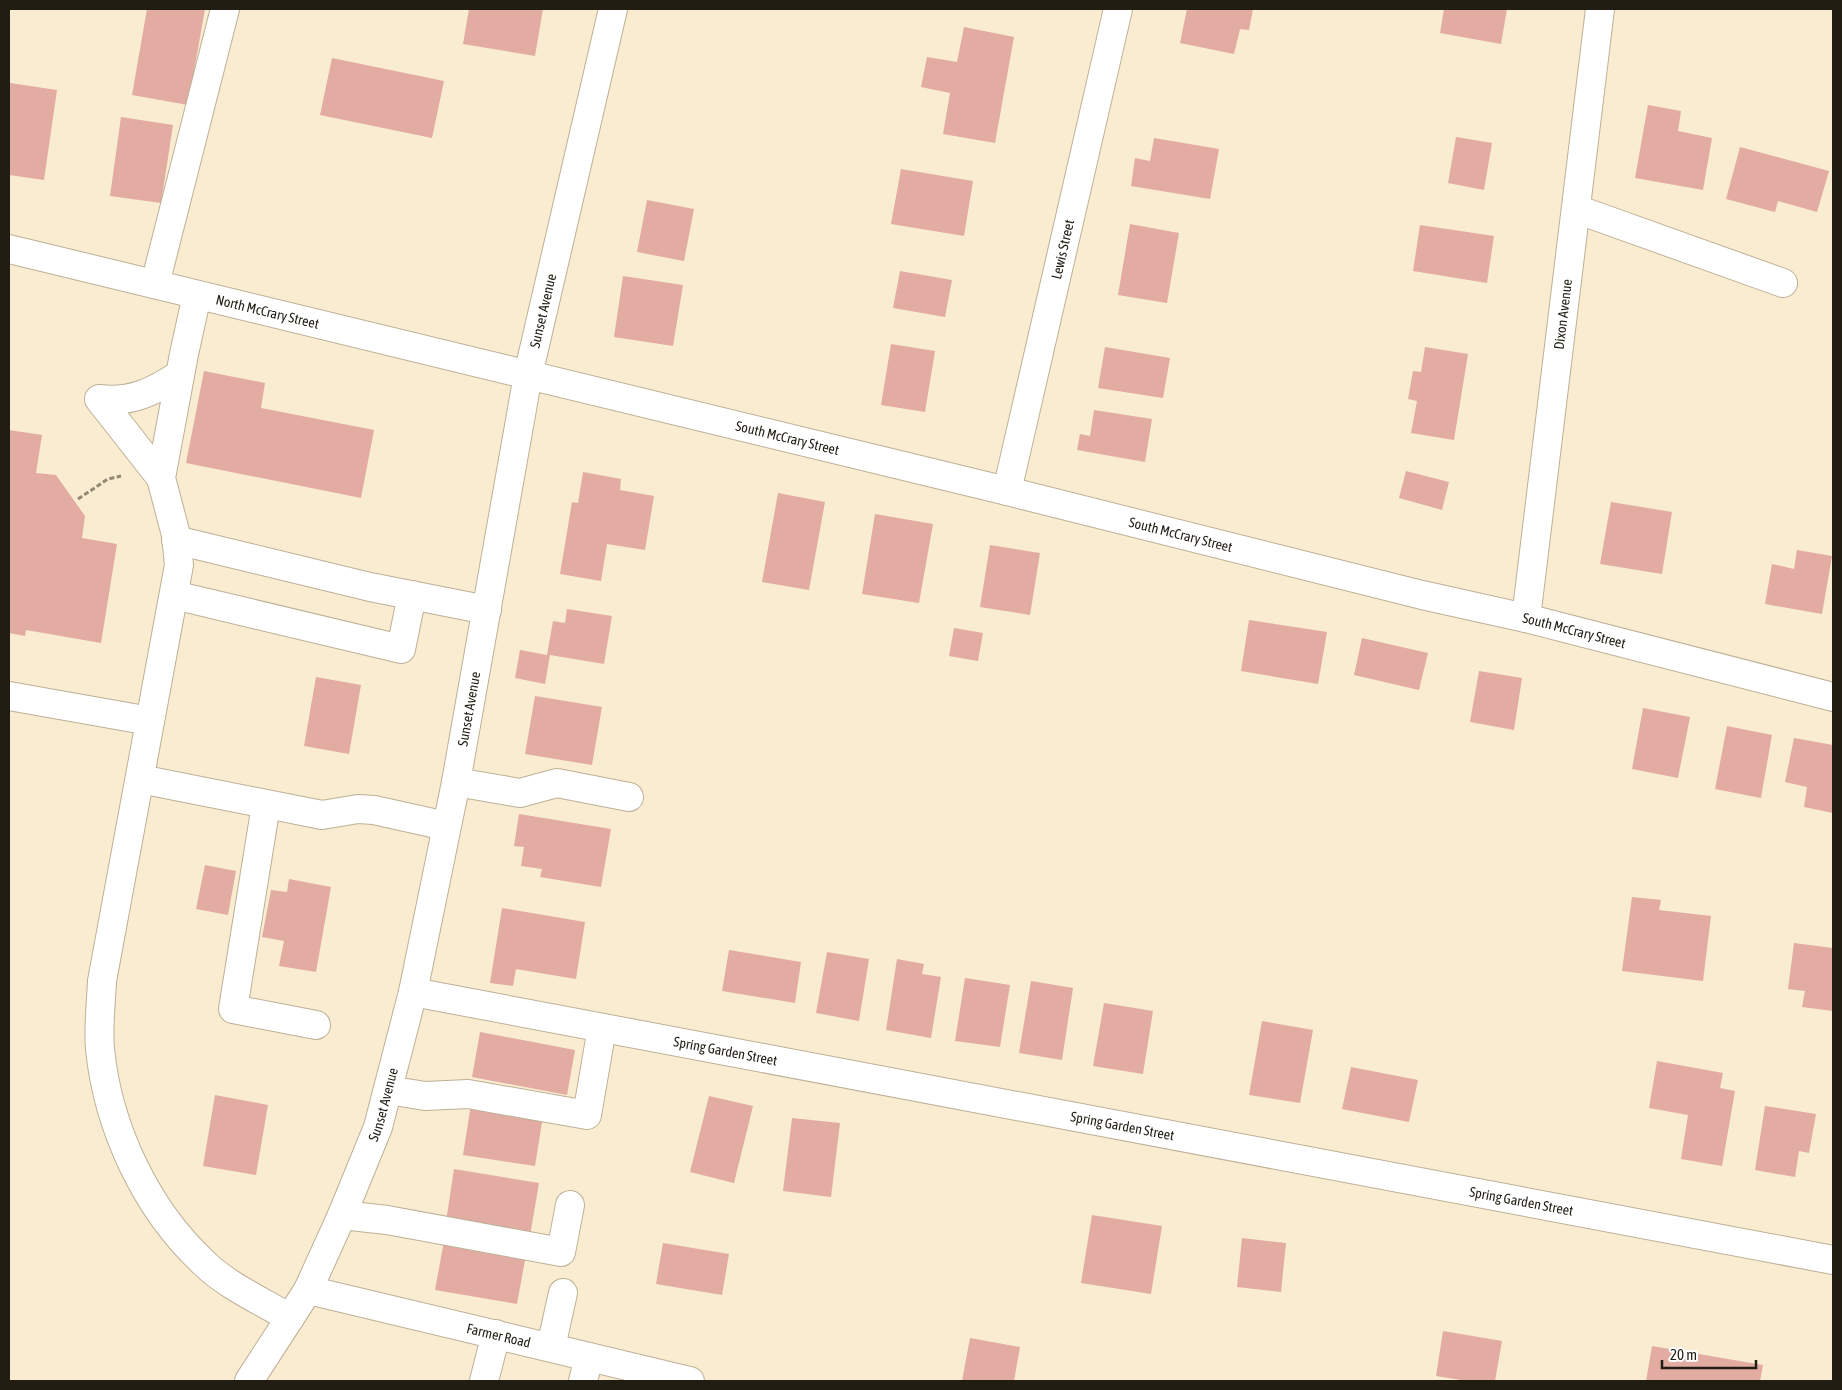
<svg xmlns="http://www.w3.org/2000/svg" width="1842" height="1390" font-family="'Asap Condensed',sans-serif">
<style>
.building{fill:#e2aca2}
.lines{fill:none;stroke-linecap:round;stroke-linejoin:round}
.minor-casing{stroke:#bdb096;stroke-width:30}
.major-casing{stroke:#bdb096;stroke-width:30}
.path{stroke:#918975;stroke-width:3;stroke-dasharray:5 2.5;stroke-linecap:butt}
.minor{stroke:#fff;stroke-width:28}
.major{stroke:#fff;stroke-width:28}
.labels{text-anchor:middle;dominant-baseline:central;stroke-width:4;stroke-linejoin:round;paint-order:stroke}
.street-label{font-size:14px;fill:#211d13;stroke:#fff}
</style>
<rect width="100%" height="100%" fill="#f9ecd0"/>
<path class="building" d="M147,9h58l-17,96 -56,-10z
M469,9h74l-8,47 -72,-12z
M1187,9h66l-4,21 -9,-1 -6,25 -54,-11z
M1444,9h63l-6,35 -61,-11z
M964,27l50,10 -19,106 -52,-9 7,-41 -29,-6 6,-30 30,5z
M332,58l112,23 -12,57 -112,-23z
M10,83l47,7 -13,90 -35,-5z
M1648,105l33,6 -3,20 34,7 -9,52 -68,-12z
M121,117l52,8 -12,78 -51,-7z
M1456,137l36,6 -8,47 -36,-7z
M1154,138l65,11 -9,50 -79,-13 4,-28 15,3z
M1740,147l89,24 -12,41 -39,-11 -3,11 -49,-13z
M901,169l72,12 -9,55 -73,-12z
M647,200l47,9 -10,52 -47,-9z
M1130,224l49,9 -12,70 -49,-8z
M1420,225l74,11 -7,47 -74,-12z
M900,271l52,9 -7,37 -52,-9z
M623,276l60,9 -10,61 -59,-9z
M891,344l44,7 -10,61 -44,-7z
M1105,347l65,11 -7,40 -65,-10z
M1425,347l43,7 -14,86 -43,-7 6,-32 -9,-2 5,-28 8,1z
M204,371l61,12 -4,25 113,22 -13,68 -175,-35z
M1094,410l58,9 -7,43 -68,-12 3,-16 10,2z
M9,430l33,5 -6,38 20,2 29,41 -3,22 35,6 -16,99 -75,-13 -1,6 -16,-3z
M1406,471l43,11 -7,28 -43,-12z
M583,472l38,7 -1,11 34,6 -9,54 -38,-6 -6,37 -41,-7 12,-72 6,1z
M778,493l47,9 -16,88 -47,-8z
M1611,502l61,10 -10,62 -62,-10z
M875,514l58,10 -14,79 -57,-9z
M990,545l50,8 -10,62 -50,-8z
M1797,550l35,6 -10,58 -57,-10 7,-40 22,5z
M567,609l45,7 -8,48 -54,-9 -5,29 -30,-6 5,-28 27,5 6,-34 12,2z
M1249,620l78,12 -9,52 -77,-13z
M954,628l29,5 -5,28 -29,-5z
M1362,638l66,15 -9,37 -65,-15z
M1479,671l43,7 -8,52 -44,-8z
M316,677l45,8 -12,69 -45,-8z
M535,696l67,11 -10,58 -67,-11z
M1643,708l47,9 -12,61 -46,-9z
M1727,726l45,9 -11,63 -46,-9z
M1794,738l39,7v68l-29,-6 3,-20 -22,-5z
M519,814l92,15 -10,58 -61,-10 2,-8 -21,-3 3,-19 -10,-1z
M205,865l31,6 -8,44 -32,-6z
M289,879l42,8 -15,85 -37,-6 5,-25 -22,-4 9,-47 16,2z
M1632,897l29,3 -2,10 52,6 -8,65 -81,-10z
M502,908l83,14 -9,57 -60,-10 -3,17 -23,-3z
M1794,943l39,5v63l-31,-4 3,-16 -17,-2z
M729,950l72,12 -6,41 -73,-12z
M827,952l42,7 -10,62 -43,-8z
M897,959l27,5 -2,10 19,3 -10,61 -45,-8z
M965,978l45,7 -10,62 -45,-6z
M1031,981l42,7 -11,72 -43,-7z
M1104,1003l49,8 -10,63 -50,-8z
M1262,1021l51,9 -13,73 -51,-8z
M480,1032l95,18 -8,45 -95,-18z
M1657,1061l66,12 -3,15 15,3 -13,75 -41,-7 7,-44 -39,-7z
M1351,1067l67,13 -9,42 -67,-13z
M215,1095l53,10 -12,70 -53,-9z
M709,1096l44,10 -19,77 -44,-11z
M471,1104l72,12 -8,50 -72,-11z
M1765,1106l51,8 -7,39 -10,-2 -4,26 -40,-7z
M792,1118l48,5 -9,74 -48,-6z
M454,1169l85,14 -9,53 -84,-14z
M1092,1215l70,11 -11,68 -70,-11z
M1242,1238l44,5 -5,49 -44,-5z
M444,1241l82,14 -9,49 -82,-14z
M663,1243l66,11 -7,41 -66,-11z
M1443,1331l59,10 -7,40h-28l-31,-5z
M970,1338l50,9 -6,34h-52z
M1652,1346l111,19 -3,16h-114z"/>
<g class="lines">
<defs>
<g id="minor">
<path d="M1576,209l207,74"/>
<path id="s1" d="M9,249l998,242 415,104 104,23 307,79"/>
<path d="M155,284l70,-275"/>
<path d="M197,295l-13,59 -23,124 15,57 3,30 -77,416c-1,23 -4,46 -2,68 8,79 46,160 104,214 22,22 59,39 86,55"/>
<path d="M161,478l-62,-79c31,4 55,-7 81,-25"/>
<path id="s2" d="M1007,491l111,-482"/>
<path d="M176,540l194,47 117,23"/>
<path d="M174,595l227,54 11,-54"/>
<path id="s3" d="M1526,618l74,-609"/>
<path d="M9,696l141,25"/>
<path d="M140,779l182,36 36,-6 16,1 72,16"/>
<path d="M456,782l64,11 37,-10 72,14"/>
<path d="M266,805l-33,204 83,16"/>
<path id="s4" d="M413,992l1420,268"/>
<path d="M388,1090l37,6 43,-2 119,21 15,-87"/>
<path d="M342,1215l45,5 174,32 9,-47"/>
<path id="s5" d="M308,1290l382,91"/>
<path d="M551,1347l12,-54"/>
<path d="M484,1381l12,-47"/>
<path d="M583,1381l6,-24"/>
</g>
<g id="major">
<path id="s6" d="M249,1381l59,-91 34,-75 36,-88 35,-135 43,-210 72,-407 85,-366"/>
</g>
</defs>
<use href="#minor" class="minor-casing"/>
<use href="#major" class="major-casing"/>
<path class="path" d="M78,499l30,-20 13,-3"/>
<use href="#minor" class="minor"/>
<use href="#major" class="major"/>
</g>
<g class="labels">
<g class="street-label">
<text stroke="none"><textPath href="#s2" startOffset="248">Lewis Street</textPath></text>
<text stroke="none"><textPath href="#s6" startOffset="1119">Sunset Avenue</textPath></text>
<text stroke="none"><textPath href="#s1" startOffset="266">North McCrary Street</textPath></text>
<text stroke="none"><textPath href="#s3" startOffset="306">Dixon Avenue</textPath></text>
<text stroke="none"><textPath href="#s1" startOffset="801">South McCrary Street</textPath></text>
<text stroke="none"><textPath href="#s1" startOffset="1206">South McCrary Street</textPath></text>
<text stroke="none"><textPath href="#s1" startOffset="1611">South McCrary Street</textPath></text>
<text stroke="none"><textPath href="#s6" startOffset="714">Sunset Avenue</textPath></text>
<text stroke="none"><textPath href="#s4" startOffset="318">Spring Garden Street</textPath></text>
<text stroke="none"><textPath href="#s6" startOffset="309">Sunset Avenue</textPath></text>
<text stroke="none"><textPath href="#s4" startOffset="722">Spring Garden Street</textPath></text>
<text stroke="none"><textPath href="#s4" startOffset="1128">Spring Garden Street</textPath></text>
<text stroke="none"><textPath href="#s5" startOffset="196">Farmer Road</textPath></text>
</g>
</g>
<rect width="1842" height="1390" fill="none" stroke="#211d13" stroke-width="20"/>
<path d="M1662 1360v8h94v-8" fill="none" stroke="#211d13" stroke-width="2.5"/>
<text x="1670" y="1360" font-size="15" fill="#211d13" stroke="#ffffff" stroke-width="4" paint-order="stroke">20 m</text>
</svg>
